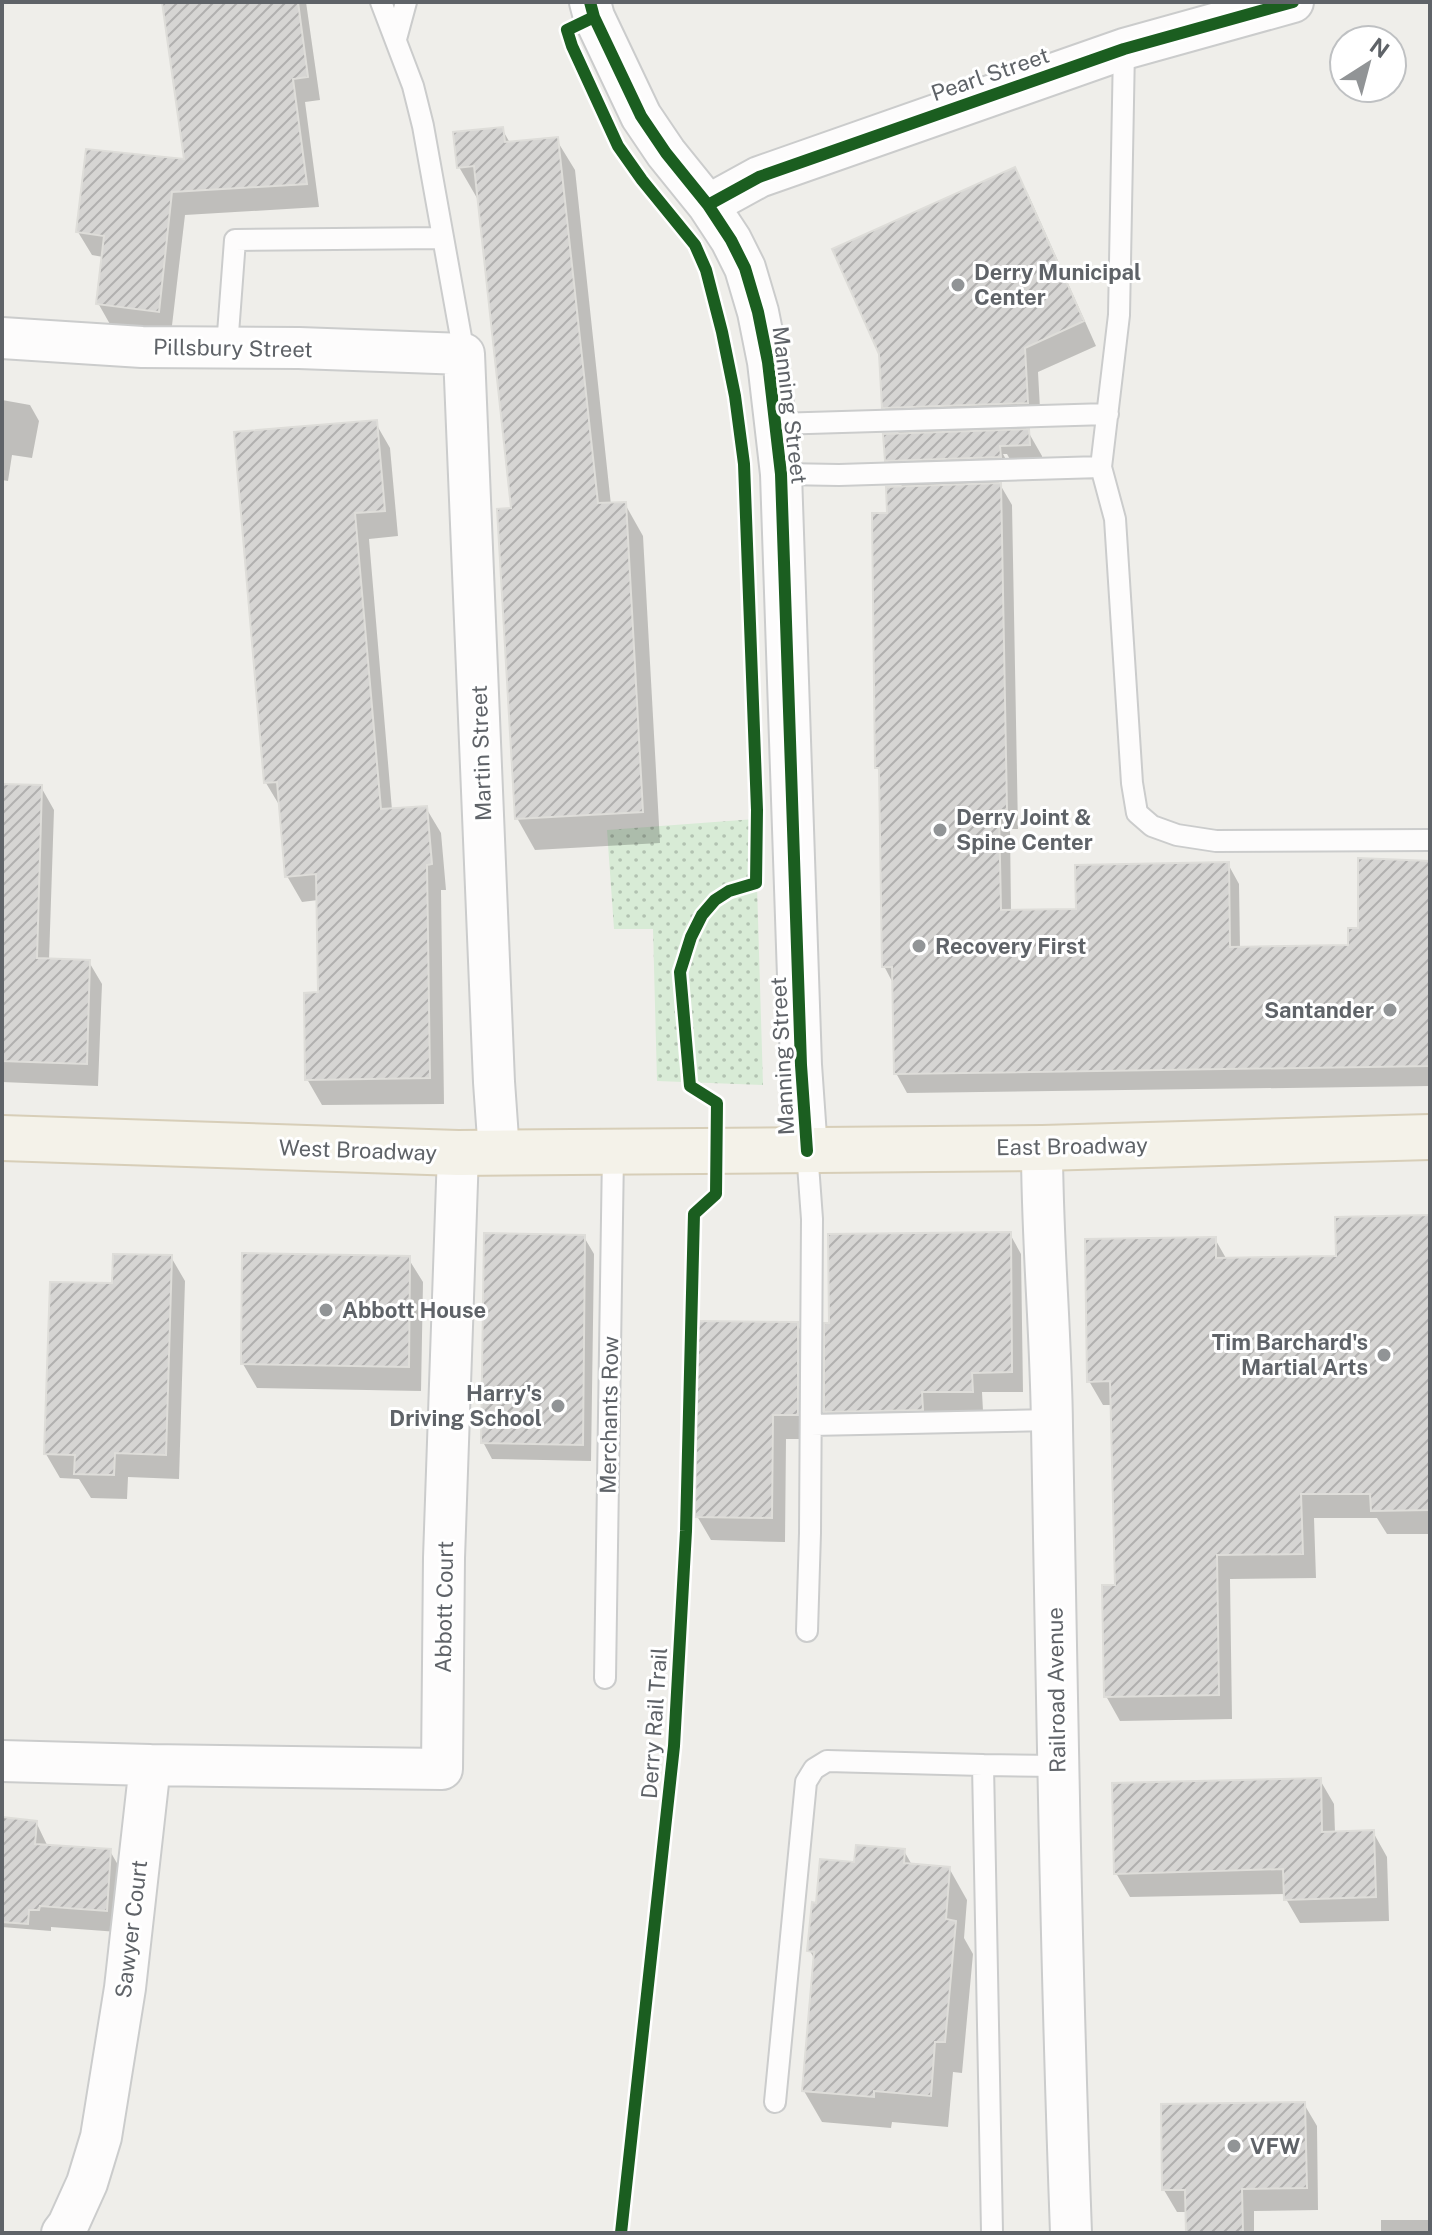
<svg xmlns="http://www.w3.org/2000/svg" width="1432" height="2235" font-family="'Public Sans',sans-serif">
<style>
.grass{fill:url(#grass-dots)}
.shadow{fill:#0003}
.building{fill:url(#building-hatch);stroke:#deddd9;stroke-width:2}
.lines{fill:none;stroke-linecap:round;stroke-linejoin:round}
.lane-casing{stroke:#cbcccc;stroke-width:24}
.street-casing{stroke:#cbcccc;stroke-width:44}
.primary-casing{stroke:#d7ceb8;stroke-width:48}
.lane{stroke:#fdfcfc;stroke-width:20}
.street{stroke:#fdfcfc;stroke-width:40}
.primary{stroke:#f4f2e9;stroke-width:44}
.cycleway-casing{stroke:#fff;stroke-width:17}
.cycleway{stroke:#1b5e20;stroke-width:12}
.poi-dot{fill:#919496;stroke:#fff;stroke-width:3}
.labels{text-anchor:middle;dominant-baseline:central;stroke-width:6;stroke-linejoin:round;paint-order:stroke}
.street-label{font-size:22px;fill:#5f6368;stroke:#fff}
.poi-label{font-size:22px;font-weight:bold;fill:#5f6368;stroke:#fff;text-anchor:start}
</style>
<defs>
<pattern id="grass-dots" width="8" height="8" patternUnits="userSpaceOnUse" patternTransform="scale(2)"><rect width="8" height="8" fill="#d8ebd6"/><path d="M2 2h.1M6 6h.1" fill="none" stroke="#b2c2b1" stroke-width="1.8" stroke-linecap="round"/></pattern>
<pattern id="building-hatch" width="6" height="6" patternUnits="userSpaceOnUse" patternTransform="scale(2)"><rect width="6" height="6" fill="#d6d5d3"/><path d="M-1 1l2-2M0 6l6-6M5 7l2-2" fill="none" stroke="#b1b0af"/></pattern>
</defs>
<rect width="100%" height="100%" fill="#efeeea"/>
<path class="grass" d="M755,819l8,266 -106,-4 -4,-152h-39l-7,-99z"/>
<path class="shadow" d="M164,2h142l14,98 -15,2 14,105 -134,8 -14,119 -60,-8 -13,-23 5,-46 -11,-2 -14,-23 108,-70z
M502,129l8,14 46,-4 19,31 36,335 14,-1 18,32 17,307 -125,7 -18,-32 -4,-308 -33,-312h-3l-18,-31z
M1014,170l14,24 68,152 -58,26 3,55 -15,1 16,28 1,13 -27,1 -9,-16h-4l10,19 1,8h-16l14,24 6,324h-8l1,83 67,-1 150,-47 11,20 1,65 110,-2 11,-17 69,-67v223l-523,7 -11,-20 -2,-88 -10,-19 -3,-192 -4,-6 13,-253 13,-27 -16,-28 13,-25 -16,-28z
M2,400l28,5 9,16 -7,37 -20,-3 -4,26 -6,-1z
M375,422l15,26 8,88 -29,3 23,271 34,-2 15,25 5,57h-5l3,214 -122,1 -15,-26 13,-85 -2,-94 -16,2 -15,-26 -6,-68 -15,-25z
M2,786l39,1 13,23 -5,150 40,2 13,22 -4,102 -96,-4z
M1430,1218v316h-43l-10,-16h-63l2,60 -86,1 2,140 -112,2 -14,-25 11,-109 -5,-182h-9l-14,-24 126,-142 12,21 111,-2z
M1010,1234l11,20 2,138h-41l1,19h-50v18l-96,2 -11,-20 5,-86z
M584,1237l10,17 -3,207 -99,-2 -9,-17z
M171,1257l14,24 -6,198 -51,-2 -1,22 -36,-1 -12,-19 -19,-1 -14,-24 68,-169z
M408,1258l15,24 -2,109 -164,-3 -14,-24z
M797,1324l14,25v90h-25l-1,103 -74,-2 -14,-24z
M1320,1780l14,24 1,29 38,-1 14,25 2,64 -89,2 -14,-24v-5l-156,3 -14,-24z
M2,1819l34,3 12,25 62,4 12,21 -4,60 -67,-5v4l-49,-4z
M904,1851l8,14 37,3 18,32 -3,38 9,16 -11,119 -9,-1 -5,55 -56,-5 -1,6 -69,-6 -18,-31 11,-131 -5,-9 8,-46 38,-41z
M1304,2104l13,22 1,84 -64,1v22h-66l-1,-21h-10l-13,-22z
M1381,2220h49v13h-49z"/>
<path class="building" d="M162,2h136l10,75 -15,2 14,105 -135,8 -13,120 -63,-8 8,-68 -28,-4 10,-83 98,10z
M503,127l2,15 53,-5 40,366 28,-1 17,310 -128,7 -18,-310 14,-1 -37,-342 -17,2 -4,-36z
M1015,167l69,154 -59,27 3,55 -146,5 -3,-54 -47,-105z
M377,420l8,91 -30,2 26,296 46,-3 5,58 -5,1 3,213 -125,2 -1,-87 14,-1 -2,-118 -31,3 -8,-95 -13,1 -30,-351z
M1029,429l1,16 -30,1 1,11 -116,4 -2,-27z
M1001,483l6,327h-8l2,100 75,-1 -1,-44 154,-3 1,85 118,-2v-17h10v-70l72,3v205l-536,8 -2,-107h-10l-3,-199h-4l-3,-255h15l-1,-26z
M2,784l40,1 -5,173 53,2 -3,104 -85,-3z
M1430,1215v295l-59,1 -1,-17h-69l2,60 -86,1 2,140 -115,2 -2,-112h13l-5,-204 -23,1 -2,-143 131,-2v21l120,-2 -1,-39z
M1011,1232l1,140 -40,1 1,19h-51l1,18 -99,2v-89h5l-1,-89z
M484,1233l101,2 -2,210 -102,-2z
M242,1253l168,3 -1,111 -168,-3z
M113,1254l59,1 -6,200 -51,-2 -1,22 -40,-1 1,-19 -31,-1 6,-172 62,1z
M698,1321l100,1v93h-25l-1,103 -77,-1z
M1321,1778l1,54 52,-2 2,67 -92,3 -1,-31 -169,5 -2,-91z
M2,1817l35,4 -2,23 76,5 -4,62 -67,-5 -1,4h-10l-1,14 -26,-2z
M856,1845l49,4 -1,14 46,4 -4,52 10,2 -11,121h-10l-4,54 -57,-5v6l-72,-6 12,-139 -7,-1 5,-49 4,1 4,-44 34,3z
M1305,2102l2,86 -65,1 1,44h-57l-1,-43h-23l-1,-86z"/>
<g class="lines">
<defs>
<path id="lane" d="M381,2l32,84 10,40 41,228
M396,39l10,-37
M227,347l8,-107 207,-2
M775,424l333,-10
M1101,467l14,52 17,264 5,30 15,13 25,9 39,6 214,-1
M781,474l58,1 262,-8 18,-152 5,-266
M807,1151l5,68 -2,314 -3,98
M811,1425l241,-5
M605,1678l8,-525
M775,2102l31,-320 8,-13 13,-8 156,4
M992,2232l-9,-467 74,1"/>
<path id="street" d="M590,2l4,15 47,99 25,37 42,52 23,35 14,28 13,44 10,50 13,112 20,591 6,86
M708,205l51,-28 365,-128 169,-47
M2,338l140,9 157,1 165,6 30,728 5,71
M1042,1148c0,93 9,185 10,278 5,269 9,538 19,807
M2,1761l148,4 -25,223 -24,149 -14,46 -19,42 -6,8
M150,1765l292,4 2,-211 14,-405"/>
<path id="primary" d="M2,1138l456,15 584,-5 388,-11"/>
</defs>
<use href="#lane" class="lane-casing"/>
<use href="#street" class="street-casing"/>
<use href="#primary" class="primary-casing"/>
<use href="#lane" class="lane"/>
<use href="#street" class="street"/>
<use href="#primary" class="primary"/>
<defs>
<path id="cycleway" d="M590,2l4,15 47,99 25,37 42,52 23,35 14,28 13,44 10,50 13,112 20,591 6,86
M594,17l-27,13 5,16 46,100 24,34 53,65 11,25 16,62 13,64 9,68 13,346 -1,73 -27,8 -14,9 -13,15 -11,22 -11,35 10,114 27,17 -1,91 -22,20 -8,317 -12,215 -53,487
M708,205l51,-28 365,-128 169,-47"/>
</defs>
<use href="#cycleway" class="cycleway-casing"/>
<use href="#cycleway" class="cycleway"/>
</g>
<g class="poi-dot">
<circle cx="958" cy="285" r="8"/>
<circle cx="940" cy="830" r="8"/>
<circle cx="919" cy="946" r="8"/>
<circle cx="1390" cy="1010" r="8"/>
<circle cx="326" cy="1310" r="8"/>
<circle cx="1384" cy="1355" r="8"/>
<circle cx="558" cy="1406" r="8"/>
<circle cx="1234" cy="2146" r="8"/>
</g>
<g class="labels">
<g class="street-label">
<text transform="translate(990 74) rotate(-19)">Pearl Street</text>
<text transform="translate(233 348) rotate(1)">Pillsbury Street</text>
<text transform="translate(790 405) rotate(83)">Manning Street</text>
<text transform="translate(481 753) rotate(-92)">Martin Street</text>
<text transform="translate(782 1056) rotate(-93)">Manning Street</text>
<text transform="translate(1072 1146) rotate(-1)">East Broadway</text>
<text transform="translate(358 1150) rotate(2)">West Broadway</text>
<text transform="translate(609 1415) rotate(-89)">Merchants Row</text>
<text transform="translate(444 1607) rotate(-89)">Abbott Court</text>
<text transform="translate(1056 1690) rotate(-91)">Railroad Avenue</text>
<text transform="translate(654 1723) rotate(-86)">Derry Rail Trail</text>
<text transform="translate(131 1929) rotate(-83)">Sawyer Court</text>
</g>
<g class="poi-label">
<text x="974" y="272">Derry Municipal<tspan x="974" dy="25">Center</tspan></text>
<text x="956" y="817">Derry Joint &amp;<tspan x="956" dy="25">Spine Center</tspan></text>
<text x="935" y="946">Recovery First</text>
<text x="1374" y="1010" text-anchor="end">Santander</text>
<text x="342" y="1310">Abbott House</text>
<text x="1368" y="1342" text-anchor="end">Tim Barchard's<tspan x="1368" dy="25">Martial Arts</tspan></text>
<text x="542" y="1393" text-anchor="end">Harry's<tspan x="542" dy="25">Driving School</tspan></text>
<text x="1250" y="2146">VFW</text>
</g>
</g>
<rect width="1432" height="2235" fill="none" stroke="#5f6368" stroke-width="8"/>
<g transform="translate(1368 64) rotate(36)"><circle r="38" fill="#ffffff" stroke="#bfc1c3" stroke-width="2"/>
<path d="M0-6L14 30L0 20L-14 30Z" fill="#919496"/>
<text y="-12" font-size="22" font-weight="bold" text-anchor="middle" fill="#5f6368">N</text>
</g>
</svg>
